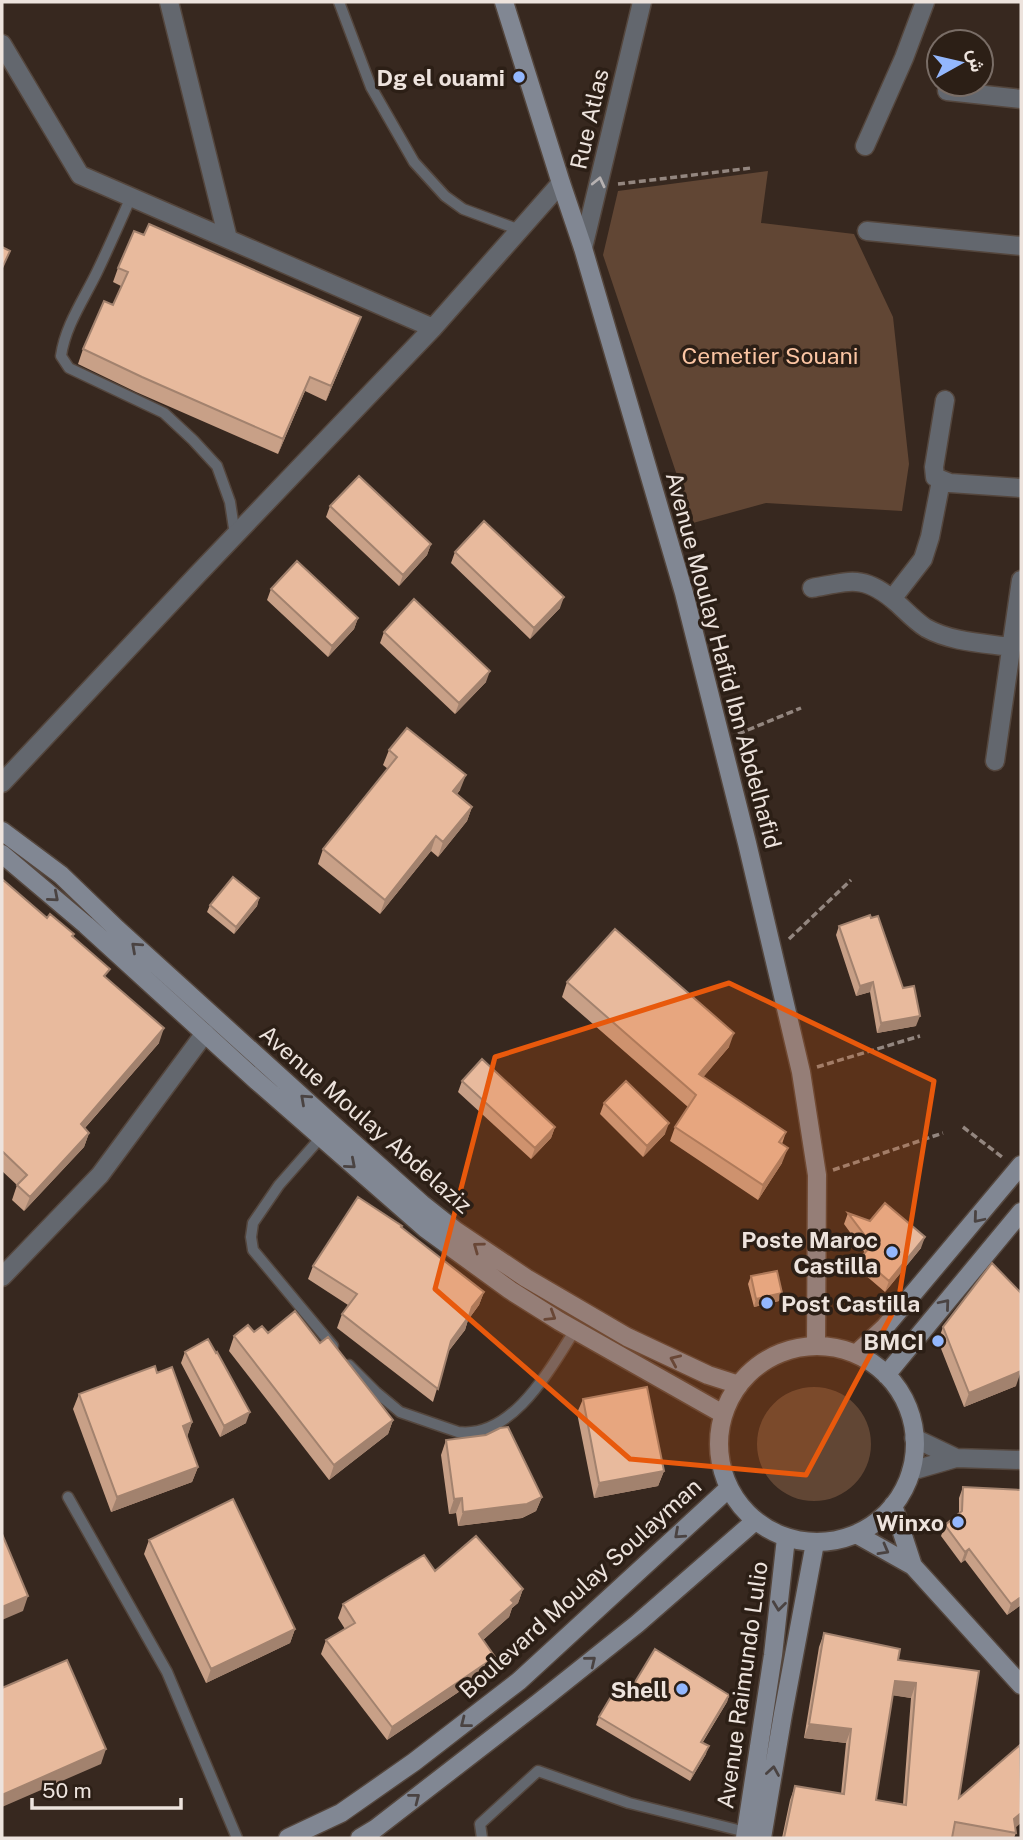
<svg xmlns="http://www.w3.org/2000/svg" width="1023" height="1840" font-family="'Public Sans',Vazirmatn,sans-serif">
<style>
.green{fill:#614634}
.lines{fill:none;stroke-linecap:round;stroke-linejoin:round}
.lane-casing{stroke:#54463d;stroke-width:13}
.street-casing{stroke:#54463d;stroke-width:21}
.secondary-casing{stroke:#54463d;stroke-width:21}
.path{stroke:#93867f;stroke-width:3.5;stroke-dasharray:7 3.5;stroke-linecap:butt}
.lane{stroke:#63676e;stroke-width:10}
.street{stroke:#63676e;stroke-width:18}
.secondary{stroke:#818793;stroke-width:18}
.wall{fill:#c8a087;fill-rule:evenodd}
.shaded-wall{fill:#a2826e}
.building{fill:#e8ba9d;stroke:#a2826e;stroke-width:2;fill-rule:evenodd}
.oneway{stroke:#b6b1b1}
.oneway2{stroke:#4a4342}
.marked{fill:#e8590c;fill-opacity:0.2;stroke:#e8590c;stroke-width:5;stroke-linejoin:round}
.poi-dot{fill:#93b7fd;stroke:#2c1f16;stroke-width:2.5}
.labels{text-anchor:middle;dominant-baseline:central;stroke-width:7;stroke-linejoin:round;paint-order:stroke}
.poi-label{font-size:23px;font-weight:bold;fill:#ede3dd;stroke:#2c1f16;text-anchor:end}
.street-label{font-size:23px;fill:#ede3dd;stroke:#2c1f16}
.park-label{font-size:23px;fill:#fbc5a3;stroke:#2c1f16}
</style>
<rect width="100%" height="100%" fill="#37281f"/>
<path class="green" d="M768,171l-7,52 93,11 39,83 16,147 -7,47 -136,-8 -73,20 -90,-268 15,-64z
M757 1444a57 57 0 1 1 114 0a57 57 0 1 1-114 0Z"/>
<g class="lines">
<defs>
<path id="lane" d="M339,2l32,85 43,75 31,34 18,13 57,21
M131,197c-11,25 -22,50 -34,75 -13,27 -32,54 -36,84l8,12 95,45 29,27 24,26 13,36 5,33
M323,1135l-44,50 -26,38 -2,14 2,13 80,96
M349,1365l27,27 24,20 58,20c54,7 92,-63 117,-102
M68,1497l99,175 70,166
M482,1838l-2,-14 58,-53 91,32 117,29"/>
<path id="street" d="M169,2l59,237
M2,44l78,131 353,153
M947,91l74,8
M865,146l39,-88 21,-56
M867,231l154,15
M583,248l59,-246
M945,400l-11,67 1,10 15,6 71,5
M812,588c39,-7 52,-14 85,15 10,9 18,18 29,25 25,14 57,15 85,19
M892,599l31,-40 7,-22 11,-56
M995,761l26,-181
M2,783l195,-208 236,-247 128,-145
M2,1277l98,-102 105,-142
M914,1438l42,20
M911,1471l45,-13 65,2"/>
<path id="secondary" d="M504,2l57,181 22,65 101,345 63,250 54,229 16,103 -1,171
M2,831l59,44 56,54 215,195 90,80 34,27 70,47 101,59 81,38 31,10
M2,854l84,71 171,156 169,148 84,61 49,31 164,93
M719 1444a98 98 0 1 1 196 0a98 98 0 1 1-196 0Z
M856,1354l29,-27 136,-162
M886,1375l135,-163
M893,1505l20,61 108,119
M856,1534l57,32
M288,1838l53,-25 73,-51 105,-81 210,-193
M360,1838l15,-9 163,-126 99,-79 118,-103
M745,1838l28,-183 13,-117
M762,1838l21,-124 32,-171"/>
</defs>
<use href="#lane" class="lane-casing"/>
<use href="#street" class="street-casing"/>
<use href="#secondary" class="secondary-casing"/>
<path class="path" d="M618,184l133,-16
M738,734l63,-26
M789,939l62,-59
M817,1067l103,-31
M963,1127l39,30
M833,1170l110,-37"/>
<use href="#lane" class="lane"/>
<use href="#street" class="street"/>
<use href="#secondary" class="secondary"/>
</g>
<path class="wall" d="M118,268l237,64 -29,69 -21,-10 -27,63 -142,-62 -58,-28 5,-15 30,-44 8,-19 -8,-4z
M330,506l101,38 -4,11 -28,31 -73,-69z
M455,552l105,56 -30,31 -79,-76z
M271,589l87,29 -4,11 -26,28 -61,-57z
M384,632l102,50 -31,32 -75,-71z
M389,750l71,40 -3,4 15,13 -5,14 -29,36 -7,-6 -51,63 -62,-50 5,-15 65,-80 -5,-4z
M2,879l45,39 26,18 86,107 -74,85 4,5 -5,14 -60,64 -12,-11 5,-15 -15,-14z
M259,898l-2,8 -23,28 -27,-22 3,-7z
M839,926l64,62 13,38 -39,7 -7,-41 -14,4 -20,-61z
M567,982l162,65 -26,30 83,55 -4,12v19l-24,37 -88,-59 5,-14 13,-20 -126,-110z
M462,1081l93,46 -4,11 -20,21 -73,-67z
M604,1103l61,31 -22,23 -43,-43z
M848,1213l73,35 -36,44 -28,-24 4,-11 4,-4 -21,-29z
M401,1227l83,65 -5,13 -11,15 -3,10 -17,22 -15,50 -96,-74 5,-14 6,-9 -40,-26 5,-13z
M751,1276l28,25 -25,6 -6,-23z
M943,1327l73,59 -52,21 -26,-66z
M254,1332l66,11 73,77 -5,14 -59,46 -100,-129 5,-15z
M185,1352l31,1 30,70 -26,14 -39,-74z
M157,1373l35,49 -5,15 11,30 -6,15 -81,30 -38,-103 6,-15z
M583,1399l81,72 -6,15 -64,12 -17,-85z
M446,1440l96,57 -6,14 -14,7 -64,8 -2,-13 -7,1 -8,-59z
M1021,1483v122l-14,10 -42,-55 -4,3 -20,-27 4,-11 14,-11v-16l4,-11 57,3z
M149,1540l146,89 -5,14 -84,40 -62,-129z
M435,1571l88,18 -5,14 -6,5 -3,9 -26,23 7,31 -103,69 -66,-86 5,-14 19,-11 -7,-11 5,-14z
M824,1633l74,27 81,11 -20,127 56,30 1,5 -2,5h-54l-8,-1v1h-170l8,-38 5,-14 46,8 5,-51 -42,-5 15,-91zM893,1695l18,3 -8,106 -27,-4z
M729,1695l-2,7 -24,40 3,12 -16,27 -94,-56 3,-8 27,-20z"/>
<path class="shaded-wall" d="M361,317l-6,15 -29,69 5,-15z
M310,377l-5,14 -27,63 5,-15z
M431,544l-4,11 -28,31 4,-11z
M564,597l-4,11 -30,31 4,-11z
M358,618l-4,11 -26,28 4,-11z
M490,671l-4,11 -31,32 4,-11z
M466,775l-6,15 -12,15 5,-14z
M472,807l-5,14 -29,36 5,-15z
M436,836l-5,15 -51,63 5,-14z
M259,898l-2,8 -23,28 2,-7z
M873,982l-3,10 -14,4 4,-10z
M920,1016l-4,10 -39,7 4,-10z
M164,1028l-5,15 -84,96 6,-15z
M734,1033l-5,14 -35,41 5,-14z
M669,1123l-4,11 -22,23 4,-11z
M555,1127l-4,11 -20,21 4,-11z
M89,1133l-5,14 -60,64 6,-14z
M788,1148l-6,15 -24,37 5,-15z
M925,1237l-4,11 -36,44 4,-11z
M484,1292l-5,13 -11,15 -3,10 -19,24 5,-13 21,-34z
M782,1293l-3,8 -25,6 2,-8z
M1021,1371l-5,15 -52,21 5,-14z
M250,1412l-4,11 -26,14 4,-11z
M393,1420l-5,14 -59,46 5,-15z
M192,1422l-5,15 -4,-11z
M198,1467l-6,15 -81,30 6,-15z
M664,1471l-6,15 -64,12 5,-15z
M542,1497l-6,14 -14,7 -64,8 5,-14z
M462,1498l-6,15 -7,1 5,-15z
M969,1549l-4,11 -4,3 4,-11z
M523,1589l-5,14 -6,5 -3,9 -35,31 5,-14 32,-34z
M28,1596l-5,15 -21,9v-13z
M1021,1597v8l-14,10 4,-11z
M295,1629l-5,14 -84,40 5,-14z
M495,1657l-5,14 -103,69 5,-13z
M895,1681l21,2 -5,15 -21,-3z
M729,1695l-2,7 -29,47 3,-7z
M809,1724l42,5 -5,14 -42,-5z
M709,1746l-3,8 -16,27 3,-8z
M106,1749l-5,15 -99,43v-12z
M1021,1813v10l-12,10 5,-14z"/>
<path class="building" d="M149,224l212,93 -30,69 -21,-9 -27,62 -141,-62 -59,-28 21,-48 9,4 15,-33 -10,-4 16,-37 10,4z
M2,247l8,4 -8,17z
M359,476l72,68 -28,31 -73,-69z
M484,521l80,76 -30,31 -79,-76z
M297,561l61,57 -26,28 -61,-57z
M414,599l76,72 -31,32 -75,-71z
M407,728l59,47 -13,16 19,16 -29,35 -7,-6 -51,64 -62,-51 74,-92 -8,-7z
M233,877l26,21 -23,29 -26,-22z
M2,879l45,39 3,-4 24,20 -2,2 38,33 -6,7 60,52 -83,96 8,9 -59,64 -13,-12 10,-10 -25,-24z
M870,915l1,3 7,-2 25,72 11,-2 6,30 -39,7 -8,-41 -13,4 -21,-60z
M615,929l119,104 -35,41 87,58 -7,10 9,6 -25,37 -88,-58 21,-32 -129,-113z
M482,1059l73,68 -20,21 -73,-67z
M626,1081l43,42 -22,23 -43,-43z
M358,1197l44,29 -1,1 83,65 -12,15 -3,9 -18,25 -13,48 -96,-75 15,-20 -44,-28z
M885,1203l40,34 -36,44 -28,-24 11,-12 -24,-32 22,8z
M992,1263l29,30v78l-52,22 -26,-66z
M777,1271l5,22 -26,6 -5,-23z
M295,1311l25,32 8,-6 65,83 -59,45 -100,-129 14,-11 6,7 8,-6 6,7z
M208,1339l8,14 1,-1 33,60 -26,14 -39,-74z
M155,1366l2,7 15,-6 20,55 -9,4 15,41 -81,30 -38,-103z
M647,1387l17,84 -65,12 -16,-84z
M508,1427l34,70 -15,7 -64,8 -1,-14 -8,1 -8,-59 40,-5 14,-7z
M963,1487l58,3v107l-10,7 -42,-55 -4,3 -20,-27 17,-14z
M233,1499l62,130 -84,40 -62,-129z
M2,1534l26,62 -26,11z
M476,1536l47,53 -12,11 3,3 -35,31 16,23 -103,70 -66,-87 29,-17 -12,-19 81,-49 11,16z
M824,1633l76,16 -2,11 81,11 -20,127 61,-53 1,68 -7,6 2,14 -61,-11 -3,16h-168l11,-52 49,8 7,-65 -42,-5zM895,1681l21,2 -10,122 -30,-5z
M655,1649l74,46 -28,47 8,4 -16,27 -94,-56 16,-27 11,7z
M67,1660l39,89 -104,46v-107z"/>
<defs><path id="oneway-chevron" d="M-2-3.5L2.5 0L-2 3.5" fill="none" stroke-width="1.6" stroke-linecap="round" stroke-linejoin="round" transform="scale(1.75)"/></defs>
<use class="oneway" href="#oneway-chevron" transform="translate(599 182) rotate(-77)"/>
<g class="oneway2">
<use href="#oneway-chevron" transform="translate(54 897) rotate(41)"/>
<use href="#oneway-chevron" transform="translate(136 947) rotate(-138)"/>
<use href="#oneway-chevron" transform="translate(305 1099) rotate(-138)"/>
<use href="#oneway-chevron" transform="translate(351 1164) rotate(41)"/>
<use href="#oneway-chevron" transform="translate(978 1218) rotate(130)"/>
<use href="#oneway-chevron" transform="translate(478 1247) rotate(-144)"/>
<use href="#oneway-chevron" transform="translate(945 1304) rotate(-50)"/>
<use href="#oneway-chevron" transform="translate(551 1316) rotate(32)"/>
<use href="#oneway-chevron" transform="translate(675 1360) rotate(-156)"/>
<use href="#oneway-chevron" transform="translate(679 1534) rotate(138)"/>
<use href="#oneway-chevron" transform="translate(884 1550) rotate(29)"/>
<use href="#oneway-chevron" transform="translate(779 1606) rotate(97)"/>
<use href="#oneway-chevron" transform="translate(591 1661) rotate(-39)"/>
<use href="#oneway-chevron" transform="translate(465 1723) rotate(142)"/>
<use href="#oneway-chevron" transform="translate(773 1771) rotate(-81)"/>
<use href="#oneway-chevron" transform="translate(415 1798) rotate(-38)"/>
</g>
<path class="marked" d="M729,983l205,98 -36,222 -92,172 -176,-16 -195,-170 60,-232z"/>
<g class="poi-dot">
<circle cx="519" cy="77" r="7"/>
<circle cx="892" cy="1252" r="7"/>
<circle cx="767" cy="1303" r="7"/>
<circle cx="938" cy="1341" r="7"/>
<circle cx="958" cy="1522" r="7"/>
<circle cx="682" cy="1689" r="7"/>
</g>
<g class="labels">
<g class="poi-label">
<text x="505" y="77">Dg el ouami</text>
<text x="878" y="1239">Poste Maroc<tspan x="878" dy="26">Castilla</tspan></text>
<text x="781" y="1303" text-anchor="start">Post Castilla</text>
<text x="924" y="1341">BMCI</text>
<text x="944" y="1522">Winxo</text>
<text x="668" y="1689">Shell</text>
</g>
<g class="street-label">
<text transform="translate(589 119) rotate(-77)">Rue Atlas</text>
<text transform="translate(724 660) rotate(75)">Avenue Moulay Hafid Ibn Abdelhafid</text>
<text transform="translate(366 1119) rotate(41)">Avenue Moulay Abdelaziz</text>
<text transform="translate(580 1588) rotate(-42)">Boulevard Moulay Soulayman</text>
<text transform="translate(742 1685) rotate(-82)">Avenue Raimundo Lulio</text>
</g>
<g class="park-label">
<text x="770" y="355">Cemetier Souani</text>
</g>
</g>
<rect width="1023" height="1840" fill="none" stroke="#ede3dd" stroke-width="7"/>
<g transform="translate(960 63) rotate(82)"><circle r="33" fill="#2c1f16" stroke="#796d66" stroke-width="2"/>
<path d="M0-5L12 26L0 18L-12 26Z" fill="#93b7fd"/>
<text y="-10" font-size="19" font-weight="bold" text-anchor="middle" fill="#ede3dd">ش</text>
</g>
<path d="M32 1798v10h149v-10" fill="none" stroke="#ede3dd" stroke-width="3.5"/>
<text x="42" y="1798" font-size="21" fill="#ede3dd" stroke="#2c1f16" stroke-width="5" paint-order="stroke">50 m</text>
</svg>
